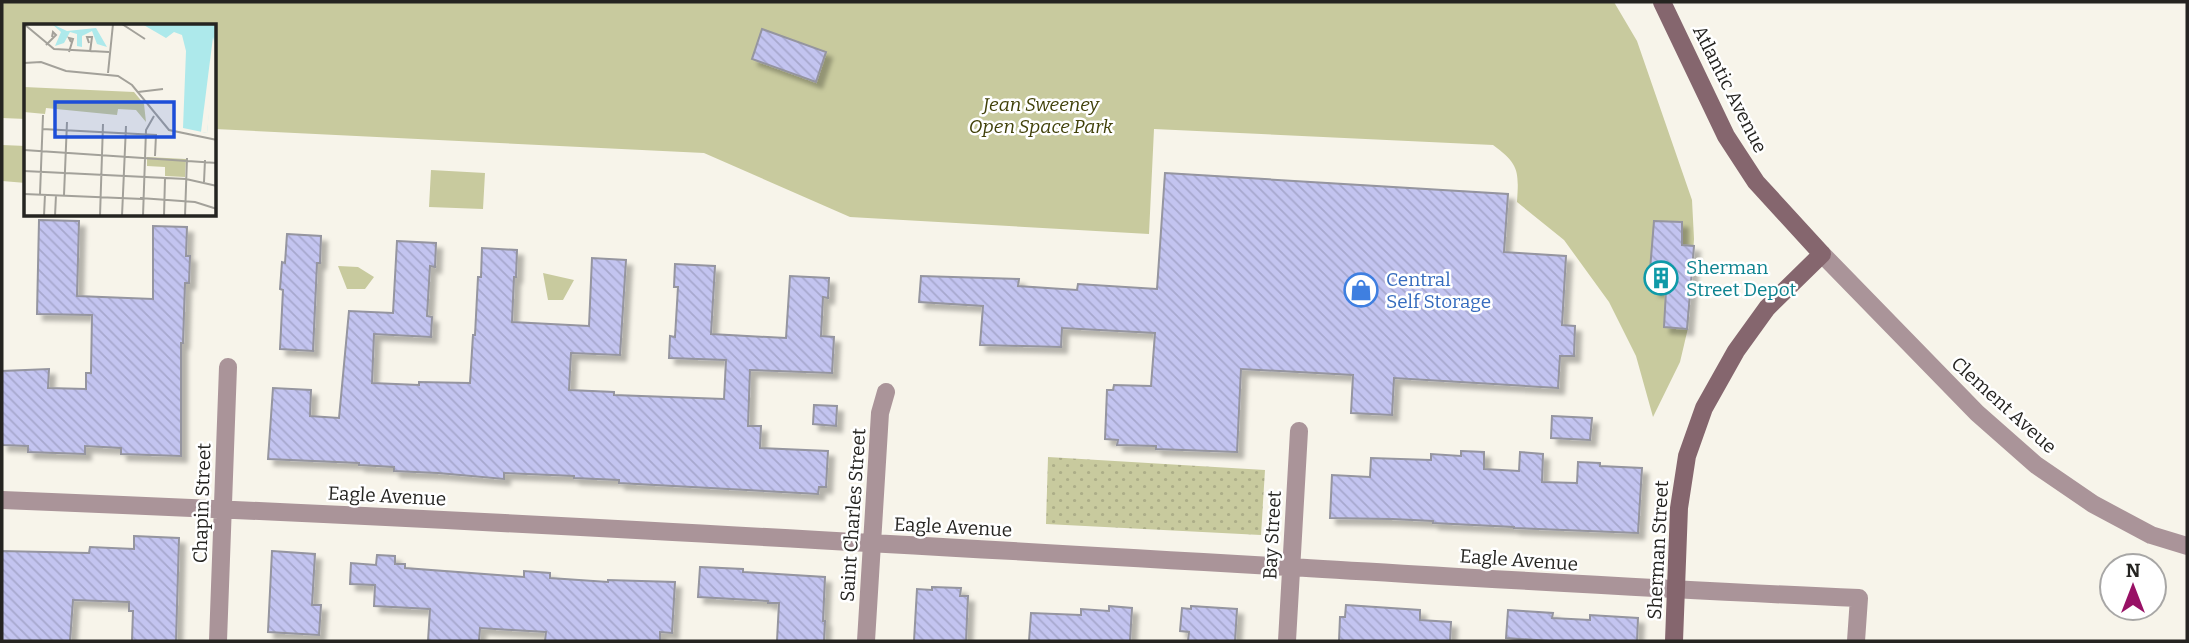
<svg xmlns="http://www.w3.org/2000/svg" width="2189" height="643" font-family="Bitter,serif">
<style>
.green{fill:#c8ca9e}
.garden{fill:url(#garden-dots)}
.building{fill:url(#building-back-hatch);stroke:#95959f;stroke-width:2;filter:url(#shadow)}
.lines{fill:none;stroke-linecap:round;stroke-linejoin:round}
.street{stroke:#aa9499;stroke-width:18}
.secondary{stroke:#85666e;stroke-width:18}
.labels{text-anchor:middle;dominant-baseline:central;stroke-width:5;stroke-linejoin:round;paint-order:stroke}
.street-label{font-size:19px;fill:#252421;stroke:#fff}
.park-label{font-size:19px;font-style:italic;fill:#404008;stroke:#fff}
.culture-label{font-size:19px;fill:#0d838f;stroke:#fff;text-anchor:start}
.shop-label{font-size:19px;fill:#366cbe;stroke:#fff;text-anchor:start}
.inset-road{fill:none;stroke:#a3a19a;stroke-width:2}
.view{fill:#1d4ed8;fill-opacity:0.15;stroke:#1d4ed8;stroke-width:3.5}
.inset-edge{fill:none;stroke:#252421;stroke-width:3.5}
</style>
<defs>
<pattern id="garden-dots" width="8" height="8" patternUnits="userSpaceOnUse" patternTransform="scale(1.75)"><rect width="8" height="8" fill="#c8ca9e"/><path d="M2 2h.1M6 6h.1" fill="none" stroke="#acad88" stroke-width="1.8" stroke-linecap="round"/></pattern>
<pattern id="building-back-hatch" width="6" height="6" patternUnits="userSpaceOnUse" patternTransform="scale(1.75)"><rect width="6" height="6" fill="#c3c4f0"/><path d="M-1 5l2 2M0 0l6 6M5-1l2 2" fill="none" stroke="#a7a8ce"/></pattern>
<filter id="shadow"><feDropShadow dx="6" dy="6" stdDeviation="2" flood-color="#0004"/></filter>
</defs>
<rect width="100%" height="100%" fill="#f7f4ea"/>
<path class="green" d="M2,2h1612l23,39 55,159 2,39 -6,89 -8,34 -27,55 -17,-61 -27,-54 -45,-62 -47,-38c2,-31 2,-38 -24,-57l-339,-16 -5,105 -299,-17 -146,-64 -489,-24v-103h-189v93l-24,-1z
M2,145l24,1v37l-24,-2z
M431,170l54,3 -2,36 -54,-2z
M338,266l20,1 16,10 -9,12h-18z
M543,273l31,7 -11,20h-15z"/>
<path class="garden" d="M1048,457l217,13 -4,65 -215,-11z"/>
<path class="building" d="M762,29l64,23 -10,30 -64,-23z
M1165,173l343,21 -4,58 62,4 -4,69 13,1 -1,30h-14l-2,32 -164,-10 -2,37 -41,-2 2,-38 -112,-6 -4,83 -81,-3v-3l-39,-1 1,-5 -13,-1 2,-49h6l1,-5 37,1 4,-53 -93,-5 -1,19 -81,-2 3,-39 -64,-4 2,-26 98,3 -1,7 59,4 1,-6 79,5z
M39,220l40,1 -2,75 76,3v-73l34,1 -1,29h4l-1,27h-4l-2,60h-2v113l-60,-2v-6l-36,-2v8l-57,-2v-6l-26,-1v-74l47,-2 -1,19 38,1v-16h5l1,-58 -55,-1z
M1654,221l28,1v23l12,1 -7,83 -23,-2 2,-36 -13,-1 1,-20h-4z
M287,234l34,2 -1,27h-3l-4,88 -33,-2 3,-59 -3,-1 2,-27 3,1z
M397,241l39,2 -1,24 -5,-1 -3,50 5,1 -1,20 -57,-3 -2,49 47,2v-3l51,1 3,-48h2l3,-58h3l1,-29 35,2 -1,27h-2l-2,45 77,4 3,-68 34,2 -6,95 -49,-2 -2,37 45,2v3l110,4 2,-39 -57,-2 1,-22 5,1 3,-50h-4l1,-23 40,2 -4,68 75,4 4,-62 39,2 -1,20 -5,-1 -2,39 13,1 -2,36 -82,-3 -2,56h13l-1,22 68,3 -2,36h-7l-1,7 -199,-11v-3l-45,-2v-2l-70,-3v6l-66,-6 -44,-2v-4l-35,-2v-2l-91,-4 5,-71 38,2 -1,26 29,2 10,-107 44,2z
M814,405l23,1 -1,20 -23,-2z
M1552,416l40,2 -2,22 -39,-2z
M1461,451l23,1v17l35,2 1,-19 23,2 -1,28 35,1 1,-21 22,1v3l42,2 -4,65 -124,-5v-1l-81,-4v-2l-41,-2 -62,-1 2,-43 38,2 1,-19 60,2v-6l30,2z
M134,536l45,2 -3,103h-44l1,-30h-4v-9l-56,-2 -3,41h-68v-90l87,2 1,-6 44,2z
M272,551l43,3 -3,51h9l-2,30 -51,-3z
M377,555l18,1v8h10v4l119,9v-6l26,2v5l58,4v-2l67,2 -3,51 -12,-1v9h-115l1,-9 -66,-4 -1,13h-51l2,-32 -56,-3 1,-21 -25,-1 1,-21 25,2z
M700,567l43,2v3l82,5 -2,44h2l-1,20h-47l2,-38h-11v-2l-70,-4z
M932,587l29,1 -1,8h8l-2,45h-52l3,-52 15,1z
M1346,605l74,5v10l31,2 -1,19h-111l1,-24h5z
M1109,606l23,2 -2,33h-101l2,-28 50,2v-6l28,2z
M1191,606l46,3 -2,32h-47l1,-9 -9,-1 2,-23 9,1z
M1508,610l45,3 -1,5 38,2v-5l48,3 -1,23h-86l-45,-3z"/>
<g class="lines">
<path class="street" d="M1822,254l155,159 59,52 57,39 58,31 36,11
M2,500c429,17 858,42 1287,67 190,11 380,23 570,31l-3,43
M218,641l10,-274
M866,641l14,-228 6,-21
M1287,641l12,-210"/>
<path class="secondary" d="M1662,2l64,134 30,46 66,72 -55,54 -31,43 -32,57 -17,48 -8,52 -5,133"/>
</g>
<defs>
<symbol id="building-ring" viewBox="-11 -11 22 22"><circle r="9.5" fill="#fff" stroke="#0f9aa8" stroke-width="1.5"/><path d="M-4-6H4V6H1V3H-1V6H-4ZM-2.5-4.3h1.7v1.8h-1.7ZM.8-4.3h1.7v1.8H.8ZM-2.5-1h1.7V.8h-1.7ZM.8-1h1.7V.8H.8Z" fill="#0f9aa8"/></symbol>
<symbol id="shop-ring" viewBox="-11 -11 22 22"><circle r="9.5" fill="#fff" stroke="#3f7fe0" stroke-width="1.5"/><path d="M-5-2.5h2.3a2.7 3.5 0 0 1 5.4 0H5L5.5 6h-11ZM-1.5-2.5h3a1.5 2.3 0 0 0-3 0Z" fill="#3f7fe0"/></symbol>
</defs>
<g fill-rule="evenodd">
<use href="#building-ring" x="1642" y="259" width="38" height="38"/>
<use href="#shop-ring" x="1342" y="271" width="38" height="38"/>
</g>
<g class="labels">
<g class="street-label">
<text transform="translate(1730 89) rotate(63)">Atlantic Avenue</text>
<text transform="translate(2004 405) rotate(42)">Clement Aveue</text>
<text transform="translate(387 496) rotate(3)">Eagle Avenue</text>
<text transform="translate(202 503) rotate(-88)">Chapin Street</text>
<text transform="translate(853 515) rotate(-86)">Saint Charles Street</text>
<text transform="translate(953 527) rotate(3)">Eagle Avenue</text>
<text transform="translate(1272 535) rotate(-87)">Bay Street</text>
<text transform="translate(1658 550) rotate(-87)">Sherman Street</text>
<text transform="translate(1519 560) rotate(4)">Eagle Avenue</text>
</g>
<g class="park-label">
<text x="1041" y="104">Jean Sweeney<tspan x="1041" dy="22">Open Space Park</tspan></text>
</g>
<g class="culture-label">
<text x="1686" y="267">Sherman<tspan x="1686" dy="22">Street Depot</tspan></text>
</g>
<g class="shop-label">
<text x="1386" y="279">Central<tspan x="1386" dy="22">Self Storage</tspan></text>
</g>
</g>
<g transform="translate(24 24)">
<rect width="192" height="192" fill="#f7f4ea"/>
<path d="M0,63l110,5 10,12 2,18 -10,-12 -18,-1 -1,6 -71,-7 -1,6 -21,-2zM123,133l39,2 -1,18 -20,-1v-9l-18,-1z" fill="#c8ca9e"/>
<path d="M28,0l15,7 29,-3 11,19 -10,-3 -5,-13 -10,5v11l-5,-1v-12l-7,-2 -6,11 -9,3 6,-14zM118,0h74l-9,109 -24,-5 3,-77 -4,-16 -8,-3 -8,6z" fill="#ade9eb"/>
<path d="M189,13l3,12 -9,84 -6,-1z" fill="#f7f4ea"/>
<path class="inset-road" d="M0,0l30,25 55,3M98,0l23,15M65,19l-2,-6h5l-2,15M22,21l10,-10 -3,-3 -1,5M45,28l4,-13 -4,-1 2,4M0,39l17,-1 25,9 52,5 14,9 37,45 48,10M84,49l5,-49M114,68l25,-3M18,105l114,6 -1,21M0,126l193,13M0,147l162,8 31,7M180,158l1,-22M0,170l119,5M16,170l3,-79M40,171l3,-73M116,174l55,4 22,7M20,192l1,-22M31,192l1,-21M76,192l3,-92M98,192l4,-90M119,192l3,-86 8,-14M140,192l1,-38M161,192l2,-58"/>
<path class="view" d="M31,78h119v35h-119z"/>
<rect width="192" height="192" class="inset-edge"/>
</g>
<rect width="2189" height="643" fill="none" stroke="#252421" stroke-width="7"/>
<g transform="translate(2133 587)"><circle r="33" fill="#ffffff" stroke="#a8a7a6" stroke-width="2"/>
<path d="M0-5L12 26L0 18L-12 26Z" fill="#981165"/>
<text y="-10" font-size="19" font-weight="bold" text-anchor="middle" fill="#252421">N</text>
</g>
</svg>
